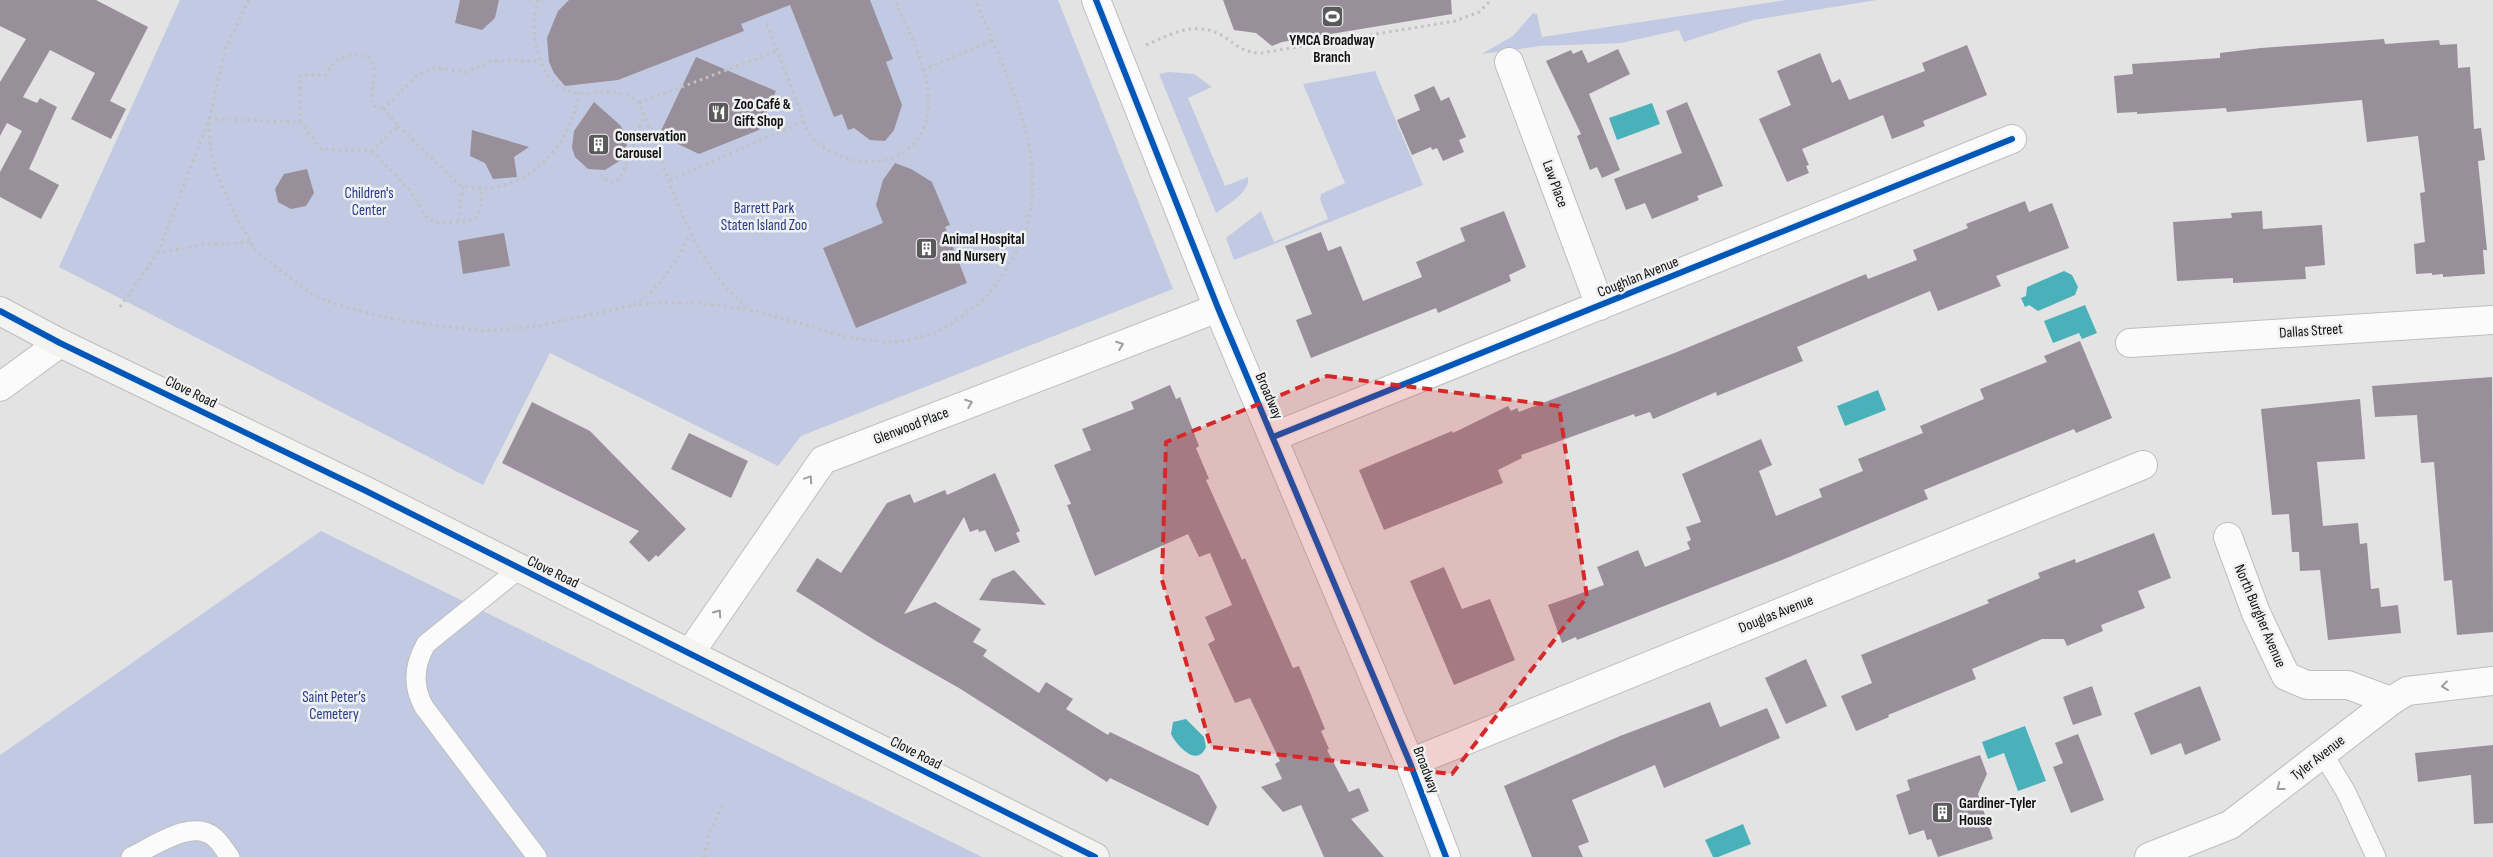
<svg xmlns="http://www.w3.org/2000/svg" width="2493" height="857" font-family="'Sofia Sans Condensed',sans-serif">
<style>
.green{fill:#c1cae2}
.water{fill:#4ab1bb}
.building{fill:#998f9a}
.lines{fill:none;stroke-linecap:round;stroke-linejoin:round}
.service-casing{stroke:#bebebe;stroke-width:21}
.minor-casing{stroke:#bebebe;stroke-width:30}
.tertiary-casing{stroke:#bebebe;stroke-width:30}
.secondary-casing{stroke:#bebebe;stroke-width:30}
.path{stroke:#c2c2c3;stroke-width:3;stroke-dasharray:2.5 4;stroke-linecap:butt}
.service{stroke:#fbfbfb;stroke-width:19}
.minor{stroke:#fbfbfb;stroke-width:28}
.tertiary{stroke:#fbfbfb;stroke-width:28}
.secondary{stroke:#f3f4f1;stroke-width:28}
.cycleway-casing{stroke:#eff0f1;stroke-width:9}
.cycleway{stroke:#0057b8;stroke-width:6}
.oneway{stroke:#9d9d9d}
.marked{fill:#d62828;fill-opacity:0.2;stroke:#d62828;stroke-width:4;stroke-dasharray:10 6;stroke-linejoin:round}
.labels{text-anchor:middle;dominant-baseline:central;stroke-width:5;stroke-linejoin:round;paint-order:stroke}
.poi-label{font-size:15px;font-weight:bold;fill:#101011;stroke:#eff0f1;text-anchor:start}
.street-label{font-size:15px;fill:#101011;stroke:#eff0f1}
.park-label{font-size:15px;fill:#25398a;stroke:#eff0f1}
</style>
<rect width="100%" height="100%" fill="#e3e3e3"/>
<path class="green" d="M180,0h878l115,289 -372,147 -23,30 -228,-113 -67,132 -424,-218z
M1787,0h90l-124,20 -69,22 -5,-12 -58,13 -81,3 -58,8 31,-18 20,-23 4,1 5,23z
M1375,71l48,114 -189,75 -8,-22 35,-27 13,31 54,-23 -8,-20 1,-5 24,-11 -42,-99z
M1169,72l25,2 18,13 -24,11 37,88 23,-9c3,14 -21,28 -32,36l-57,-139z
M321,531l661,326h-982v-102z"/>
<path class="water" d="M1652,103l8,21 -43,16 -8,-22z
M2064,271l8,4 6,12 -3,8 -37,16 -9,-6 -4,2 -4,-9 5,-2 1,-9z
M2085,305l12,28 -15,6 -3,-6 -26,10 -9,-22z
M1878,390l8,20 -41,16 -8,-20z
M1186,719l18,18 2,10c-9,21 -29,-1 -35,-13l2,-12z
M2025,726l21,55 -28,10 -14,-38 -16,6 -6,-17z
M1743,824l8,20 -33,13h-5l-8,-17z"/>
<path class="building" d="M0,0h96l52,27 -38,74 16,8 -15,30 -40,-20 24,-46 -45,-23 -27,47 14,6 3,-5 17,9 -28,62 30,16 -18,34 -41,-22v-25l22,-41 -15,-8 -7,13v-54l26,-43 -26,-13z
M460,0h39l-4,18 -13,12 -27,-7z
M569,0h301l23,59 -7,3 16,43 -8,25 -9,11 -15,-1 -16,-12 -6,2 -6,-16 -8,3 -44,-112 -49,19 3,7 -126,49 -53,6 -11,-13 -5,-11 -2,-24 11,-27z
M1223,0h228l1,14 -170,28 -10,4 -16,-13 -22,-3z
M2384,39l1,5 54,-4 1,5 17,-1 1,24 12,-1 4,62 7,-1 4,32 -7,1 9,89h-4l2,24 -42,3v-3l-11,1v-2l-16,1 -2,-30 11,-2 -5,-49 5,-1 -7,-56 -51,6 -5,-42 -135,12 -1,-4 -89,6v-2l-20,1 -3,-37 19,-2 -1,-10 88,-6v-5l41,-5z
M1967,45l20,50 -64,26 2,5 -33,13 -9,-24 -81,34 7,16 -3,1 3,7 -22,9 -28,-63 32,-14 -14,-34 43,-18 12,30 8,-4 9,21 76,-29 -3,-8z
M1618,49l12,25 -41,20 31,76 -18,8 -5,-11 -7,3 -13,-34 4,-2 -35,-73 25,-11 2,4 9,-4 6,13z
M696,57l80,34 -17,39 -60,24 -40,-19z
M1434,86l7,15 8,-4 17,40 -7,3 5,12 -21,9 -6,-13 -5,2 -1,-3 -19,8 -15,-35 23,-10 -6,-15z
M594,102l26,23 8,13 -3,14 -4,8 -16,10 -17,-1 -13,-12 -3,-9 2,-17z
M1687,102l36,84 -26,10 2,4 -47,19 -7,-16 -19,7 -12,-31 68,-26 -16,-42z
M472,130l57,17 -15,10 3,20 -24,2 -8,-16 -15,-7z
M895,163l16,6 21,13 18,43 -5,2 22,56 -111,45 -33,-80 60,-25 -7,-18 7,-25z
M307,169l7,24 -8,13 -15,3 -13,-7 -3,-13 9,-15z
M2025,201l4,11 23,-9 17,45 -73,28 5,10 -63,25 -8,-20 -133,56 6,14 -86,35 -1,-4 -63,27 -3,-7 -15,5 -1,-3 -113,41 1,3 -24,12 5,13 -119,47 -25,-60 93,-39 1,2 55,-27 3,5 6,-3 2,4 153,-58 194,-80 2,5 49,-19 -4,-10 55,-22 -2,-4z
M1504,211l22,56 -17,8 2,6 -73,32 -2,-5 -125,50 -15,-38 16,-6 -27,-68 36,-14 7,19 13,-5 22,55 59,-24 -6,-15 49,-21 -5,-13z
M2262,211l1,18 59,-4 3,40 -20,2 1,12 -73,4v-5l-56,3 -4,-59 59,-4 -1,-5z
M504,233l6,33 -47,8 -5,-33z
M2080,341l32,77 -36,15 -2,-4 -150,61 4,9 -146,61 -205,80 -1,-3 -14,6 -14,-38 56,-20 -7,-18 41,-17 7,17 45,-18 -3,-7 4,-2 -5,-13 15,-5 -19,-48 79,-35 11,26 -13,6 17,45 46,-19 -3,-8 44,-18 -5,-12 65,-26 -3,-7 64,-27 -4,-10 67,-27 -3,-6z
M2492,377l1,255 -36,3 -5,-55 -8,1 -10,-119 -13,1 -4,-48 -42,2 -3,-31z
M1170,385l6,14 4,-2 19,49 -3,2 13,31 -3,1 36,80 3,-2 48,110 6,-2 26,63 -4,2 8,18 -2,1 22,42 10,-4 10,23 -18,8 33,38h-60l-23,-52 -18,7 -22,-25 21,-8 -7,-15 5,-3 -30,-63 -15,5 -27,-59 7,-4 -10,-23 27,-12 -22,-52 -11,4 -11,-23 -93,42 -28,-71 4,-1 -17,-39 37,-15 -9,-21 52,-20 -3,-7z
M2360,399l5,60 -48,3 6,64 35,-3 2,21 7,-1 4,46 8,-1 2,19 17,-2 3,28 -73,7 -8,-70 -20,1 -1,-19h-7l-3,-38 -17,1 -11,-106z
M532,402l58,29 96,98 -28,28 -2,-2 -7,7 -20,-20 10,-11 -137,-68z
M689,433l59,28 -17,37 -60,-29z
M995,473l25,58 -4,2 4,9 -25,10 -10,-22 -6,2 -1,-3 -8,3 -6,-15 -60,97 31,-12 46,27 -8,13 14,8 -4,6 56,37 7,-11 27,17 -7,10 42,26 2,-3 89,43 18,32 -9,19 -98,-48 -3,4 -148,-94 -83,-47 -80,-50 21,-33 24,15 46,-70 23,-9 4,9 31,-13 2,5z
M2154,533l17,45 -33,13 7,17 -44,17 2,6 -36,15 -3,-7h-22l-70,30 4,10 -88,36 1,2 -33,14 -15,-35 31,-13 -11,-28 128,-52 -2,-3 53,-22 -2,-5 37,-14 1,4z
M1444,567l18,42 28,-10 25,61 -61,25 -44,-104z
M1014,570l32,35 -67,-5 13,-21z
M1806,659l21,47 -41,18 -21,-46z
M2092,686l10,29 -29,10 -10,-28z
M2200,686l21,54 -36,15 -4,-12 -30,12 -17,-42z
M1710,702l10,25 47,-19 13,30 -116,50 -9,-23 -83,35 17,42 -11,4 5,11h-51l-28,-71 116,-50z
M2078,734l26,66 -33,13 -18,-46 10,-4 -8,-20z
M2493,745v78l-19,1 -3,-49 -53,7 -3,-29z
M1980,755l7,19 -9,20 15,45 -55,18 -7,-18 -4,1 -3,-10 -15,5 -13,-40 14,-5 -3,-10z"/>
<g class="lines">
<defs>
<path id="service" d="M519,569l-93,75c-12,21 -14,42 -2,63l113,150
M2323,754l23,38 30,65
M131,857c22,-10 62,-40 84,-19 6,5 10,13 15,19"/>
<path id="minor" d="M1509,62l91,244
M2130,343l363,-23
M0,387l60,-44
M1273,437l739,-298
M2228,537l28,76 30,63 21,9h41l43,16
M690,653l133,-193 395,-152
M1410,763l733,-298
M2149,857l81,-32 161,-124 16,-10 86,-10"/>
<path id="tertiary" d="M1096,0l122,308 192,455 36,94"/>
<path id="secondary" d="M0,311l60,32 304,147 731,367"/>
</defs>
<use href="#service" class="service-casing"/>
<use href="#minor" class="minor-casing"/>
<use href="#tertiary" class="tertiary-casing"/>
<use href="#secondary" class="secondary-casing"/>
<path class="path" d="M249,0l-23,47 -17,72 1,27 6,27 16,35 24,44 57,43 23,9 42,12 47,8 60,7 52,-5 95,-20 21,-15 24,-31 13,-25
M538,0c-10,32 -1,91 42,93 26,2 36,-8 59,10 30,69 49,163 114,208
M767,24c10,26 20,52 30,78 4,10 7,25 14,34 6,9 16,14 25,18 38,18 86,5 92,-43 4,-38 -19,-77 -33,-111
M1146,45c27,-12 52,-26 80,-7 11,8 20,15 35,15l194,-32 24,-9 12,-12
M923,70l69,-30
M639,103l138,-52
M300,122v-47h26c8,-18 25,-25 44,-17l4,10 -2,35 1,3 11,3
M398,126l61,58c41,16 91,-15 108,-54 6,-11 9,-24 12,-37
M372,151l37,38 18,28 7,5 9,1 29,-3 5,-3 4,-11v-17
M600,175l9,7h6l6,-4 23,-62
M670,180l134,-59
M458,221l5,-35
M158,253l51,-134 91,3 21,27 51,2 26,-25 -14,-17 33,-34 17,-7 33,4 24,-11h48
M633,305c40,-4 82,-2 121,6 46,10 89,30 136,31 11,0 38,-6 49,-11 10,-4 21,-14 31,-21 17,-11 24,-22 35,-39 62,-88 6,-184 -30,-271
M120,307l38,-54 42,-8 49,-3
M704,857l6,-27 12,-23"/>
<use href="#service" class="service"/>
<use href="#minor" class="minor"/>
<use href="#tertiary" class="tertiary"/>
<use href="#secondary" class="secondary"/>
<defs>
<path id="cycleway" d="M1096,0l122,308 192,455 36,94
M0,311l60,32 304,147 731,367
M1273,437l739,-298"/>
</defs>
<use href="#cycleway" class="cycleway-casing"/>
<use href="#cycleway" class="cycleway"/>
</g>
<defs><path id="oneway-chevron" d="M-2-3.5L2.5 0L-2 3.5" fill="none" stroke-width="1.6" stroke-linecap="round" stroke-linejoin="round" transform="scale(1.25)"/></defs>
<g class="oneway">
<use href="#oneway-chevron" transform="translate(1120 345) rotate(-21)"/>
<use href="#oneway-chevron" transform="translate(969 403) rotate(-21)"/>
<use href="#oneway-chevron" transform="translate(809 479) rotate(-56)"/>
<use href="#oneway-chevron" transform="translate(718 613) rotate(-55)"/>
<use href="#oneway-chevron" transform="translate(2445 686) rotate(173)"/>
<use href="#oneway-chevron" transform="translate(2280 787) rotate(142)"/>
</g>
<path class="marked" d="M1327,376l232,30 28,191 -135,177 -241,-27 -49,-167 4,-138z"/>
<defs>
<symbol id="stadium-square" viewBox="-11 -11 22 22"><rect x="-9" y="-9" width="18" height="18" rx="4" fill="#5a5a5a" stroke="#eff0f1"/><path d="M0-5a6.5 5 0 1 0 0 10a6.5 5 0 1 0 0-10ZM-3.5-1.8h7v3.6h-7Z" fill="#fff"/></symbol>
<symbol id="restaurant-square" viewBox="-11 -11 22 22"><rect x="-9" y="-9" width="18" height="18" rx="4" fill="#5a5a5a" stroke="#eff0f1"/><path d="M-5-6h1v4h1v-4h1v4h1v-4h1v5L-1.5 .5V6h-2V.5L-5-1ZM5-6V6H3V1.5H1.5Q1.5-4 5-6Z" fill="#fff"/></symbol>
<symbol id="building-square" viewBox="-11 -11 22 22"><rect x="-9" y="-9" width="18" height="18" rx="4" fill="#5a5a5a" stroke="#eff0f1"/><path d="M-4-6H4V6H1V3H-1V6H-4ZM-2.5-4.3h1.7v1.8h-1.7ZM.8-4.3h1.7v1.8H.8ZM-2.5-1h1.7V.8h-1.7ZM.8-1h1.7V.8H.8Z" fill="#fff"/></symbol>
</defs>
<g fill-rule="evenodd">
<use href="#stadium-square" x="1320" y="4" width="25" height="25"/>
<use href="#restaurant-square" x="706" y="100" width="25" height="25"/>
<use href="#building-square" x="586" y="132" width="25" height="25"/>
<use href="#building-square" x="914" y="236" width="25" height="25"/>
<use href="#building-square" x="1930" y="800" width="25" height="25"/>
</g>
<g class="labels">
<g class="poi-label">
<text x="1332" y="40" text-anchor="middle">YMCA Broadway<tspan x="1332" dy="17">Branch</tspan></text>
<text x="734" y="104">Zoo Café &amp;<tspan x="734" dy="17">Gift Shop</tspan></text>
<text x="615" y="136">Conservation<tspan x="615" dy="17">Carousel</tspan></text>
<text x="942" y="239">Animal Hospital<tspan x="942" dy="17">and Nursery</tspan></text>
<text x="1959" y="803">Gardiner-Tyler<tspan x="1959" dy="17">House</tspan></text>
</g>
<g class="street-label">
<text transform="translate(1555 184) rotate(70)">Law Place</text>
<text transform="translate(1638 277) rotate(-22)">Coughlan Avenue</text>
<text transform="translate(2311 331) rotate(-4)">Dallas Street</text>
<text transform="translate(191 392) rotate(26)">Clove Road</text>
<text transform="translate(1269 396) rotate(67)">Broadway</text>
<text transform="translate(911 426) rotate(-21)">Glenwood Place</text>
<text transform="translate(553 572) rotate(26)">Clove Road</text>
<text transform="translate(1776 614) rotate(-22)">Douglas Avenue</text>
<text transform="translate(2260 616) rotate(67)">North Burgher Avenue</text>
<text transform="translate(916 753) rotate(27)">Clove Road</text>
<text transform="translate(2318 758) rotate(-38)">Tyler Avenue</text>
<text transform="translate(1426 770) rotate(69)">Broadway</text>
</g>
<g class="park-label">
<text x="369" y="193">Children's<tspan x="369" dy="17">Center</tspan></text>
<text x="764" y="208">Barrett Park<tspan x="764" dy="17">Staten Island Zoo</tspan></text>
<text x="334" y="697">Saint Peter’s<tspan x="334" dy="17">Cemetery</tspan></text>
</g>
</g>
</svg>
